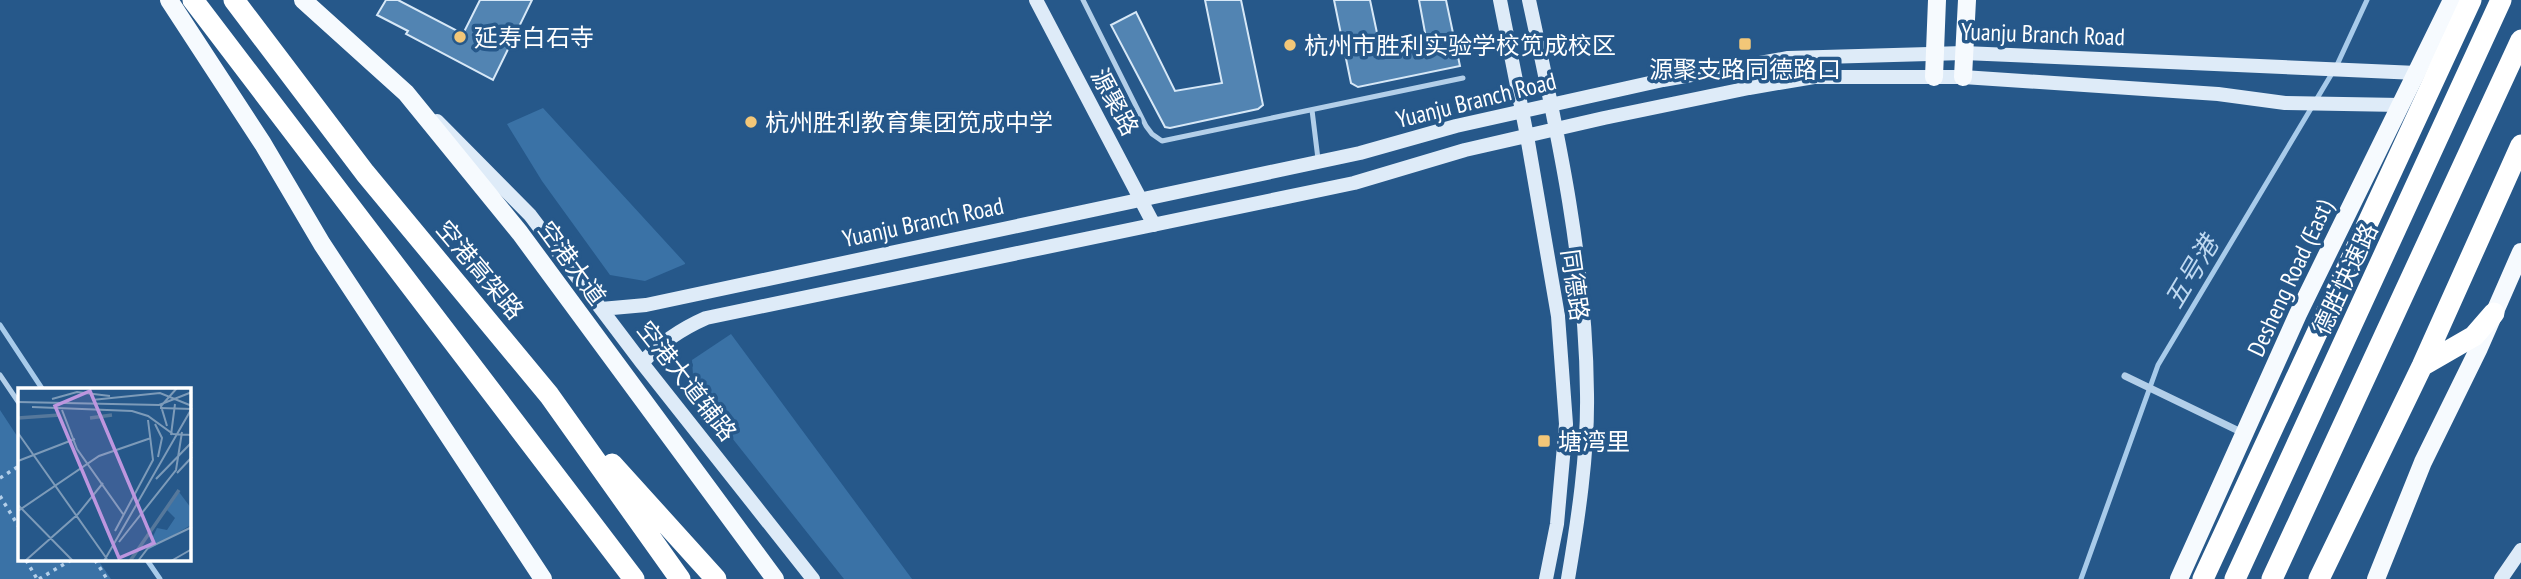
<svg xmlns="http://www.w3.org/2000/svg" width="2521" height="579" font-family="'PT Sans Narrow','Noto Sans SC',sans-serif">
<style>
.green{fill:#3a72a6}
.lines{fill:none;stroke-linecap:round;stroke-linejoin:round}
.stream{stroke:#a8cbea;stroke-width:5}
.building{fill:#5284b2;stroke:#d7e8f7;stroke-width:2}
.path{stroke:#b3cfe9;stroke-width:3.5;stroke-dasharray:3.5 5;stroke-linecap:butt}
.lane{stroke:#b3cfe9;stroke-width:5}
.street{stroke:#b3cfe9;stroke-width:7}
.secondary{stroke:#deebf8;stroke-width:14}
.primary{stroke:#f6fafe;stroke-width:18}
.highway{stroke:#fff;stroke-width:21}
.path-bridge{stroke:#b3cfe9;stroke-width:3.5;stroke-dasharray:3.5 5;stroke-linecap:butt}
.poi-dot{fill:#f3c778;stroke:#26588a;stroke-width:2.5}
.labels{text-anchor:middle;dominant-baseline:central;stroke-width:7;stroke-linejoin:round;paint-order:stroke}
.street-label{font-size:24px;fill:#fff;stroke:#26588a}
.poi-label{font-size:24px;fill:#fff;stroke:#26588a;text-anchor:start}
.water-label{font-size:26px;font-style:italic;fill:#bfd9f1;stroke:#26588a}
.inset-river{fill:none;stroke:#56789b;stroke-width:3.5}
.inset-road{fill:none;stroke:#7d9bb9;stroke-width:2}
.view{fill:#bd96df;fill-opacity:0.15;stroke:#bd96df;stroke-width:3.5}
.inset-edge{fill:none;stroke:#fff;stroke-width:3.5}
</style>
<rect width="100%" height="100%" fill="#26588a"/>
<path class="green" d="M543,108l142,155v1l-40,17 -35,-6 -68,-94 -35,-57z
M731,334l181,245h-68l-150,-189 -2,-30z
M0,410l19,29v121h79l13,19h-111z"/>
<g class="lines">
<path class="stream" d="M0,325l43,65
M147,560l13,19
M2081,579l77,-214 179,-300 30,-65"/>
</g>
<path class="building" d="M386,0h12l65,34 17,-34h52l-39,80 -87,-46 2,-3 -31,-16z
M1205,0h36l22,105 -5,4 -88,19 -5,-1 -54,-102 25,-13 39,79 47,-8z
M1334,0h36l10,47 46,-9 -7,-38h27l14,66 -102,21 -7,-4z"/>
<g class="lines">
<path class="path" d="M0,478l19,-12
M0,496l19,31
M26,560l11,19
M95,560l12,19"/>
<path class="lane" d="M1083,0l63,126 6,8 10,7 301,-63
M1312,110l6,49
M0,375l19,28"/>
<path class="street" d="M2125,376l120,58"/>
<path class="secondary" d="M1036,0l118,225
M1500,0l27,136 31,180 8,108 -9,100 -11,55
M1529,0c28,130 57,260 58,394 1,59 -9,126 -19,185
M437,121l93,94 112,148 171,216
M601,309l45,-4 714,-152 96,-27 207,-46 125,-22 176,-5 453,20
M642,363c19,-21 39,-34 64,-45l648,-135 111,-33 139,-32 145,-30 65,-11h149l255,17 67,9 116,2
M2501,579l20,-29"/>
<path class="primary" d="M169,0l94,144 59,100 221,335
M303,0l103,93 114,140 255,346
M1934,77l3,-77
M1963,77l4,-77
M2179,579l119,-265 154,-314
M2376,579l47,-117 56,-114 42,-96"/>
<path class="highway" d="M193,0l441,579
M234,0l131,173 184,222 131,184
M2422,366l52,-30 20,-23
M612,464l104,115
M2203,579l268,-579
M2235,579l266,-579
M2272,579l249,-539
M2319,579l103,-213 99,-221"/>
<path class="path-bridge" d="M39,579l32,-19"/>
</g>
<g class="poi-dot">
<circle cx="460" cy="37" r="7"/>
<rect x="1738" y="37" width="14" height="14" rx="3.5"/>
<circle cx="1290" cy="45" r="7"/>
<circle cx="751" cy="122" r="7"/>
<rect x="1537" y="434" width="14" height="14" rx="3.5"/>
</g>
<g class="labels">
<g class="street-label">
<text transform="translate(2043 34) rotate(2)">Yuanju Branch Road</text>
<text transform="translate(1476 100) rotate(-14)">Yuanju Branch Road</text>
<text transform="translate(1115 102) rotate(62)">源聚路</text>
<text transform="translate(923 222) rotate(-12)">Yuanju Branch Road</text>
<text transform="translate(572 263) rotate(54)">空港大道</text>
<text transform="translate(480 270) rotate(50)">空港高架路</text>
<text transform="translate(2290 278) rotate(-65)">Desheng Road (East)</text>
<text transform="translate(2345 279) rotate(-65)">德胜快速路</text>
<text transform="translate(1575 285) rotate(82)">同德路</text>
<text transform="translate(687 381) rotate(52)">空港大道辅路</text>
</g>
<g class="poi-label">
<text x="474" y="37">延寿白石寺</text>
<text x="1304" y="45">杭州市胜利实验学校笕成校区</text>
<text x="1745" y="69" text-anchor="middle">源聚支路同德路口</text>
<text x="765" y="122">杭州胜利教育集团笕成中学</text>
<text x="1558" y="441">塘湾里</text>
</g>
<g class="water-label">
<text transform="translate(2191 272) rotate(-59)">五号港</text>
</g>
</g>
<g transform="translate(18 388)">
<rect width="173" height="173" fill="#26588a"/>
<path d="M161,104l12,16v17l-45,26 11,-23 10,2 8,-12 -8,-8z" fill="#3a72a6"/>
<path class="inset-river" d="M0,30l42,-3M72,30l22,-3M112,173l49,-71"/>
<path class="inset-road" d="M34,11l25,-7 33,4M74,12l68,-7 32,13M0,14l141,3 33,-13M14,19l100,4 16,5 25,18 19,1M142,20l32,1M44,22l15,39 46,65M137,36l7,14 -4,19M149,38l-6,-20 16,-18M0,45l89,126M153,47l4,-31M0,73l57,-22M159,85l15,-16M138,91l36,-37M0,117l55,56M0,123l81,-55 52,-18M97,143l38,-71 -5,-40M101,154l57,-72 6,-38M7,173l53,-47 25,-31M86,173l88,-153M120,173l10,-13 44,-21M153,173l21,-12"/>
<path class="view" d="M72,3l64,152 -35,15 -64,-152z"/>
<rect width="173" height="173" class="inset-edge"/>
</g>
</svg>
